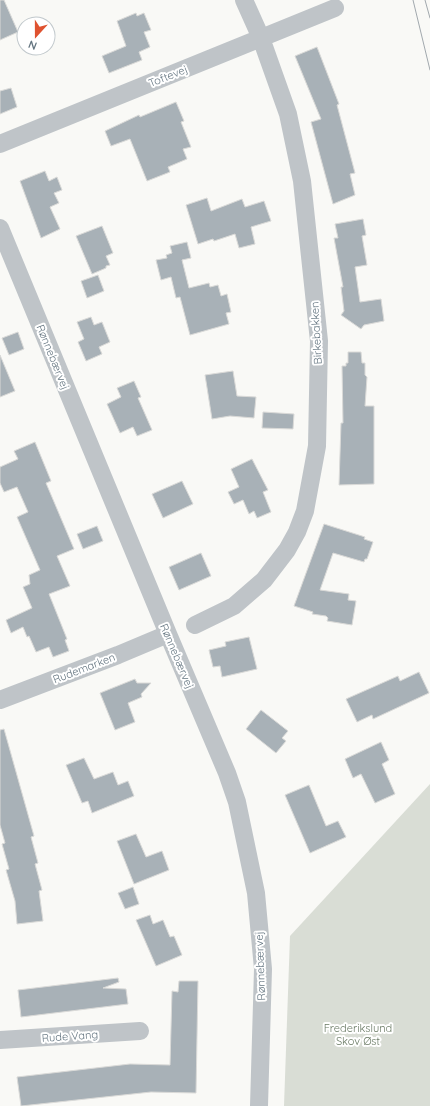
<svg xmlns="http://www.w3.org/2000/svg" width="430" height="1106" font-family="Quicksand,sans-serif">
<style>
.green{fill:#d9ddd5}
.building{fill:#a8b1b7;stroke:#dadad8}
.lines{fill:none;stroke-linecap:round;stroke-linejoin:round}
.minor{stroke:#bfc4c8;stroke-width:18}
.tram{stroke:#a1a8ad;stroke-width:1}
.labels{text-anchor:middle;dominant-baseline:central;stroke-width:4;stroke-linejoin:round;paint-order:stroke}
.street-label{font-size:11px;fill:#647580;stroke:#fff}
.park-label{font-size:11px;fill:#687963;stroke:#fff}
</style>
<rect width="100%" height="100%" fill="#f9f9f6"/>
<path class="green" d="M430,784v322h-146l6,-170z"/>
<path class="building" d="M0,0h4l14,32 -18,8z
M136,13l1,3 7,-3 7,17 -7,2 6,15 -11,5 3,8 -33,13 -7,-17 24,-10 -9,-25z
M317,47l22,57 -2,1 18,68 -5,1 5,21 -22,9 -22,-82 10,-3 -26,-63z
M11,88l6,19 -17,7v-23z
M176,102l8,19 -3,1 10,25 -8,2 4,10 -19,8 2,5 -23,9 -17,-42 -19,7 -6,-15 34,-16 1,2z
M45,171l4,10 8,-4 5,13 -8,3 5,10 -9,4 10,22 -19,9 -21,-57z
M207,198l4,13 31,-12 3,8 19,-6 7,20 -20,6 4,17 -16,4 -4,-14 -21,7 -1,-2 -15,5 -12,-39z
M363,219l3,16 -4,1 5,29 -12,2 5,35 21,-3 3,22 -20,4 -3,4 -20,-14 3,-4 -3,-24h2l-9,-49h4l-3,-14z
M102,226l11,27 -7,3 4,9 -4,1v2l-14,6 -16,-38z
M187,242l4,16 -9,2 7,28 20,-5 1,4 8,-2 3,11 6,-2 4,18 -5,1 3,11 -39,11 -10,-38 -4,1 -5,-21 -10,3 -5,-20 11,-2 -1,-3 6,-2 -2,-7z
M98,275l6,16 -17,7 -6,-17z
M91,317l3,8 8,-3 8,20 -11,5 3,7 -16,7 -8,-19 6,-3 -7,-17z
M18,332l6,17 -15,6 -7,-17z
M348,352h13l1,11h3v12l2,2 -2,29h9v78l-35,1 2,-62h2l-1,-57h4v-3h2z
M0,355l15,36 -15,6z
M233,371l4,25 19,1 -2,21 -24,-2 -18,3 -7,-44z
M134,381l7,16 -3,1 14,32 -15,6 -4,-9 -13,6 -13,-29 14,-7 -4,-9z
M263,412l31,2 -1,15 -31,-1z
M35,442l16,39 -5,2 28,66 -17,7 13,30 -21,8 18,45 -2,1 4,11 -16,6 -4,-10 -13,5 -7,-16 -2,1 -4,-10 -12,6 -5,-13 26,-12 -9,-21 7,-3 -1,-9 11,-5 -23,-53 11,-5 -11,-25 -13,5 -4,-9v-16l18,-8 -4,-8z
M252,459l16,31 -5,2 8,20 -14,6 -3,-7 -5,3 -6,-14 -9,4 -6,-12 11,-5 -8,-18z
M182,481l11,23 -30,14 -11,-24z
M324,524l41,13 -1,2 9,3 -6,17h-2l-1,3 -31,-9 -13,37 29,4 -1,6 8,1 -4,24 -25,-4 1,-3 -2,-2 -14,-2 1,-2 -19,-6z
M97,526l6,15 -20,8 -6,-15z
M201,553l10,23 -32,14 -10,-23z
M249,637l8,32 -35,8 -2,-11 -7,1 -4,-17 17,-4 -1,-4z
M419,672l10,21 -56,26 -1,-4 -15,7 -11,-23 52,-23 2,5z
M135,679l2,4h14l-10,11 1,3 -14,6 7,19 -20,8 -15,-37z
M261,710l27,21 -6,7 4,3 -10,12 -30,-24z
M4,729l30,107 -3,1 7,26 -3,1 7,26 -3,1 4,30 -26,3 -2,-23 -9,-31 3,-1 -7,-25 3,-1 -5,-18v-95z
M381,742l8,18 -7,4 13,30 -20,9 -14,-29 -8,4 -8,-19z
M84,758l10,21 19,-7 5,13 10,-4 6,15 -42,17 -4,-12 -6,2 -16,-38z
M309,785l17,41 12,-5 8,16 -36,16 -25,-58z
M136,834l10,23 16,-6 7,19 -35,14 -17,-43z
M133,887l6,17 -14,5 -7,-16z
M150,915l3,9 10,-4 7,17 4,-1 8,19 -26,11 -20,-46z
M118,978l1,4 -16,6 23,1 2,15 -107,13 -3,-27z
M179,981h19l-2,112 -45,-1 -130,14 -4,-29 113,-13 40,1 2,-74 6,1z"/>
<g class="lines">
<path class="minor" d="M0,144l335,-136
M0,228l168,406 59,139 10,29 19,91 7,76 -4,137
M195,625l39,-19 30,-26 23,-30 10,-18 8,-21 12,-65 2,-105 -17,-160 -14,-67 -27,-76 -17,-38
M0,700l118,-45 50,-21
M0,1040l140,-9"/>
<path class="tram" d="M413,0l17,70
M425,0l5,18"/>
</g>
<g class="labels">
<g class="street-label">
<text transform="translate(168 76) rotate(-22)">Toftevej</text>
<text transform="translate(316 333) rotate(-93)">Birkebakken</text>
<text transform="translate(53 357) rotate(68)">Rønnebærvej</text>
<text transform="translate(177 656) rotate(67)">Rønnebærvej</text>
<text transform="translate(84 668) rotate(-21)">Rudemarken</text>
<text transform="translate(260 966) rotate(-92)">Rønnebærvej</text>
<text transform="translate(70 1036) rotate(-4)">Rude Vang</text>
</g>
<g class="park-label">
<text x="358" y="1028">Frederikslund<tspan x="358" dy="13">Skov Øst</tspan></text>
</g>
</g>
<g transform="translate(36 36) rotate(201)"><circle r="19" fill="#ffffff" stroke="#c1c8cc"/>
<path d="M0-3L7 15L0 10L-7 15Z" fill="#df5230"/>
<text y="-6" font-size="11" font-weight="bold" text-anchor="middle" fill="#647580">N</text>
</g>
</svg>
